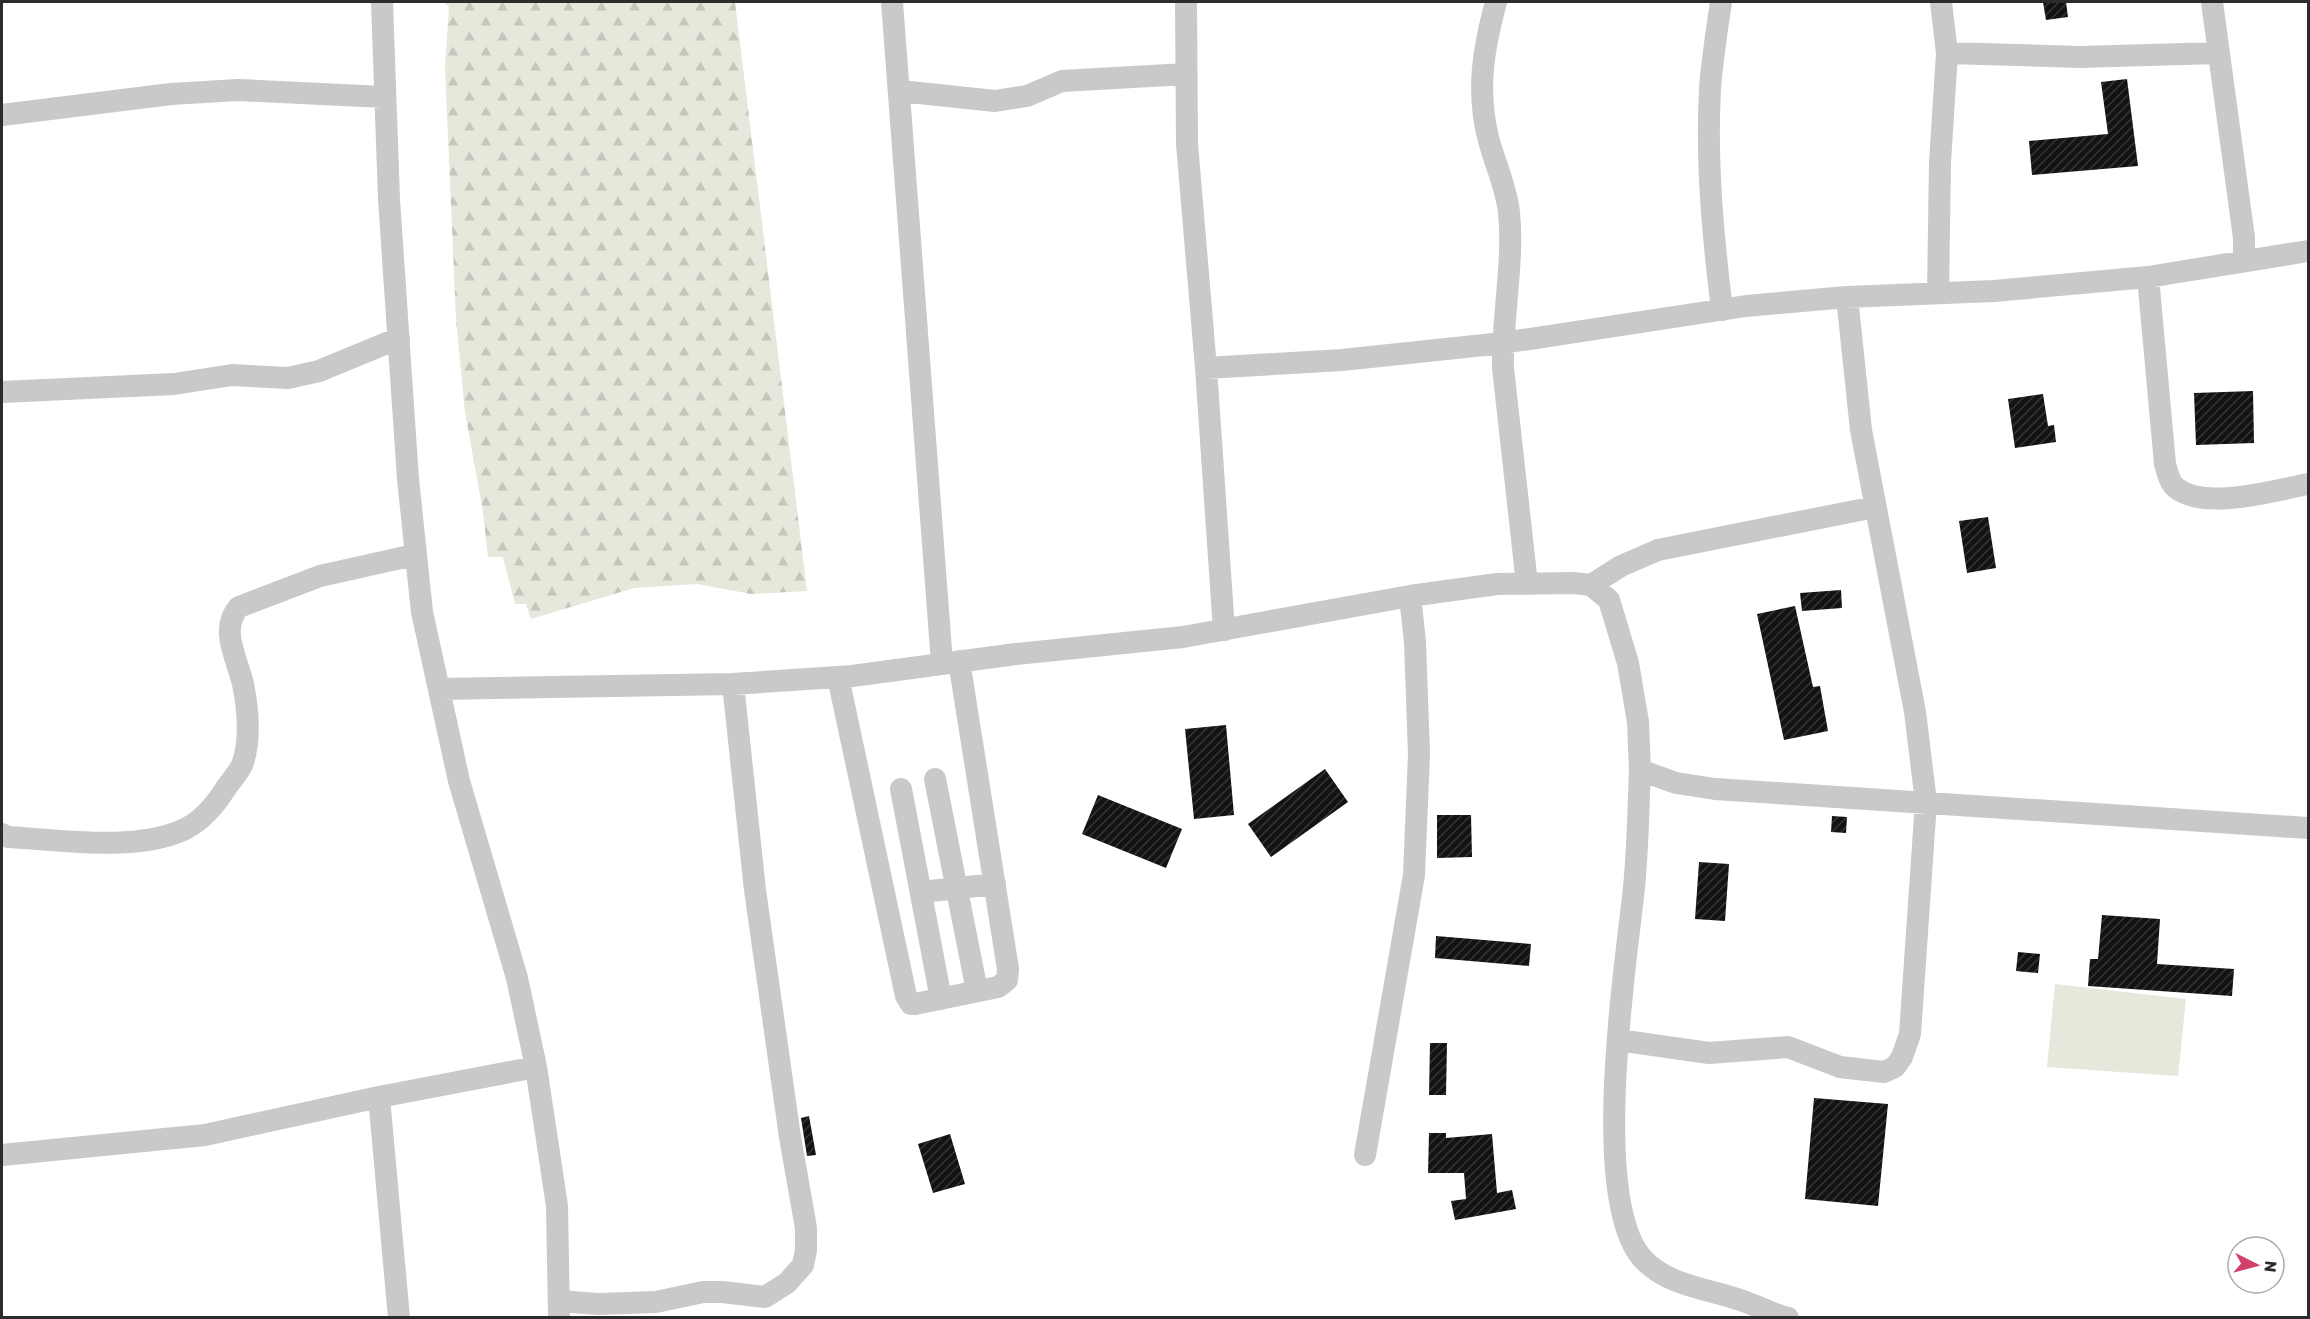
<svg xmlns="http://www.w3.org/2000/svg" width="2310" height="1319" font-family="Rubik,sans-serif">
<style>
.green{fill:#e5e8db}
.forest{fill:url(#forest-firs)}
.building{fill:url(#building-hatch)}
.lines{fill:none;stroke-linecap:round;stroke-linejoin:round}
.minor{stroke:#c9c9c9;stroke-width:22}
</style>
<defs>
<pattern id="forest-firs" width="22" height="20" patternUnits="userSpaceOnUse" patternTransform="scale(1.5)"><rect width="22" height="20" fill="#e5e8db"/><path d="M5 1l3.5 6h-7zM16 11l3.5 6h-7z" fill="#c5c7bc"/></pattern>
<pattern id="building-hatch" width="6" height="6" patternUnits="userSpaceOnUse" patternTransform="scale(1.5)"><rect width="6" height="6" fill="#131313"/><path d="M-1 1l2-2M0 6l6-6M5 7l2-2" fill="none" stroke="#363636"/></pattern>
</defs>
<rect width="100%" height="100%" fill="#fff"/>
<path class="green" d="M2055,984l131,15 -8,77 -131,-9z"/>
<path class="forest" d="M444,2h291l72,589 -56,3 -54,-10 -63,4 -103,31 -5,-15h-11l-12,-47h-15l-5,-45 -18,-100 -9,-93 -11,-252 4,-60z"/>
<path class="building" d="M2043,2h23l2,15 -22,3z
M2127,79l11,87 -106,9 -3,-34 79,-7 -7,-52z
M2253,391l1,52 -58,2 -2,-52z
M2043,394l5,32 6,-1 2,17 -41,6 -7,-49z
M1988,517l8,51 -29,5 -8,-52z
M1841,590l1,18 -40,3 -2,-18z
M1795,606l18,81 7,-1 8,45 -44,9 -27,-126z
M1226,725l8,90 -40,4 -9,-90z
M1325,769l23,33 -77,55 -23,-33z
M1098,795l84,34 -16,39 -84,-34z
M1437,815h34l1,42 -35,1z
M1832,816l15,1 -1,16 -15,-1z
M1699,862l30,2 -4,57 -30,-2z
M2102,915l58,4 -3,45 77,5 -2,27 -144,-10 2,-27h8z
M1436,936l95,8 -2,22 -94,-8z
M2018,952l22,2 -2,19 -22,-2z
M1430,1043h17l-1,52h-17z
M1814,1098l74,6 -10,102 -73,-7z
M809,1116l7,39 -9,1 -6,-38z
M1429,1133h17v5l46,-4 5,59 15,-3 4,19 -61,11 -4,-19 15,-2 -2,-26h-36z
M950,1134l15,50 -32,9 -15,-49z"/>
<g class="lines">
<path class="minor" d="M382,2l7,197 19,280 14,133 37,169 58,197 19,89 21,139 2,112
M892,2l50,661
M1186,2l1,142 19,224 18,262
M1496,2c-13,48 -20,90 -7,139 7,25 17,46 20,71 5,52 -7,104 -6,156l24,216
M1721,2c-4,28 -9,58 -11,87 -4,74 3,147 12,221
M2212,2l32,236v22
M1947,53l133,4 138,-4
M900,91l95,10 32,-5 35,-15 124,-7
M2,115l169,-21 67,-4 146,7
M2148,277l17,187c2,7 4,16 8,21 27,28 102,5 135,-1
M1938,293l2,-131 7,-109 -6,-51
M1206,368l136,-8 161,-17 243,-37 101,-9 147,-6 154,-14 160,-26
M2,392l172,-8 58,-9 56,3 31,-7 80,-33
M1591,585l30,-19 37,-16 217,-43
M838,677l68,319 5,8h4l83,-17 9,-7 1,-11 -49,-308
M439,689l294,-5 119,-8 164,-22 167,-17 227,-41 87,-12 76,-1 18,2 18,15 19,63 10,59 2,48 36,13 39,6 593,39
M1640,770c-2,43 -2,85 -7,127 -9,79 -42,302 9,361 24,27 62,30 95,41 17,5 32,14 51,19
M935,779l42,212
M901,789l40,210
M2,834l6,3c51,3 130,15 177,-8 18,-9 31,-25 41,-41 5,-7 12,-15 16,-23 9,-23 6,-57 1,-81 -6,-26 -24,-55 -4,-77l81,-31 94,-21
M921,892l74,-8
M1618,1040l91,13 79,-6 52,20 44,5 11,-5 7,-10 8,-23 16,-232 -11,-90 -54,-282 -14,-133
M379,1097l20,221
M2,1155l203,-20 174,-38 157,-30
M1365,1155l49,-280 5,-121 -4,-112 -5,-46
M559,1301l39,3 58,-2 47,-10h19l43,5 22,-14 16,-18 3,-15v-22l-16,-91 -35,-247 -22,-206"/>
</g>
<rect width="2310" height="1319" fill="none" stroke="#2c2c2c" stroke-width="6"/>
<g transform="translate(2256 1265) rotate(96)"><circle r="28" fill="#ffffff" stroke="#ababab" stroke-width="1.5"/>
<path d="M0-4.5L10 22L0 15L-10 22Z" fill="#d14069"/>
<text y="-9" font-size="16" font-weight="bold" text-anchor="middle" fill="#2c2c2c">N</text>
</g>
</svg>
